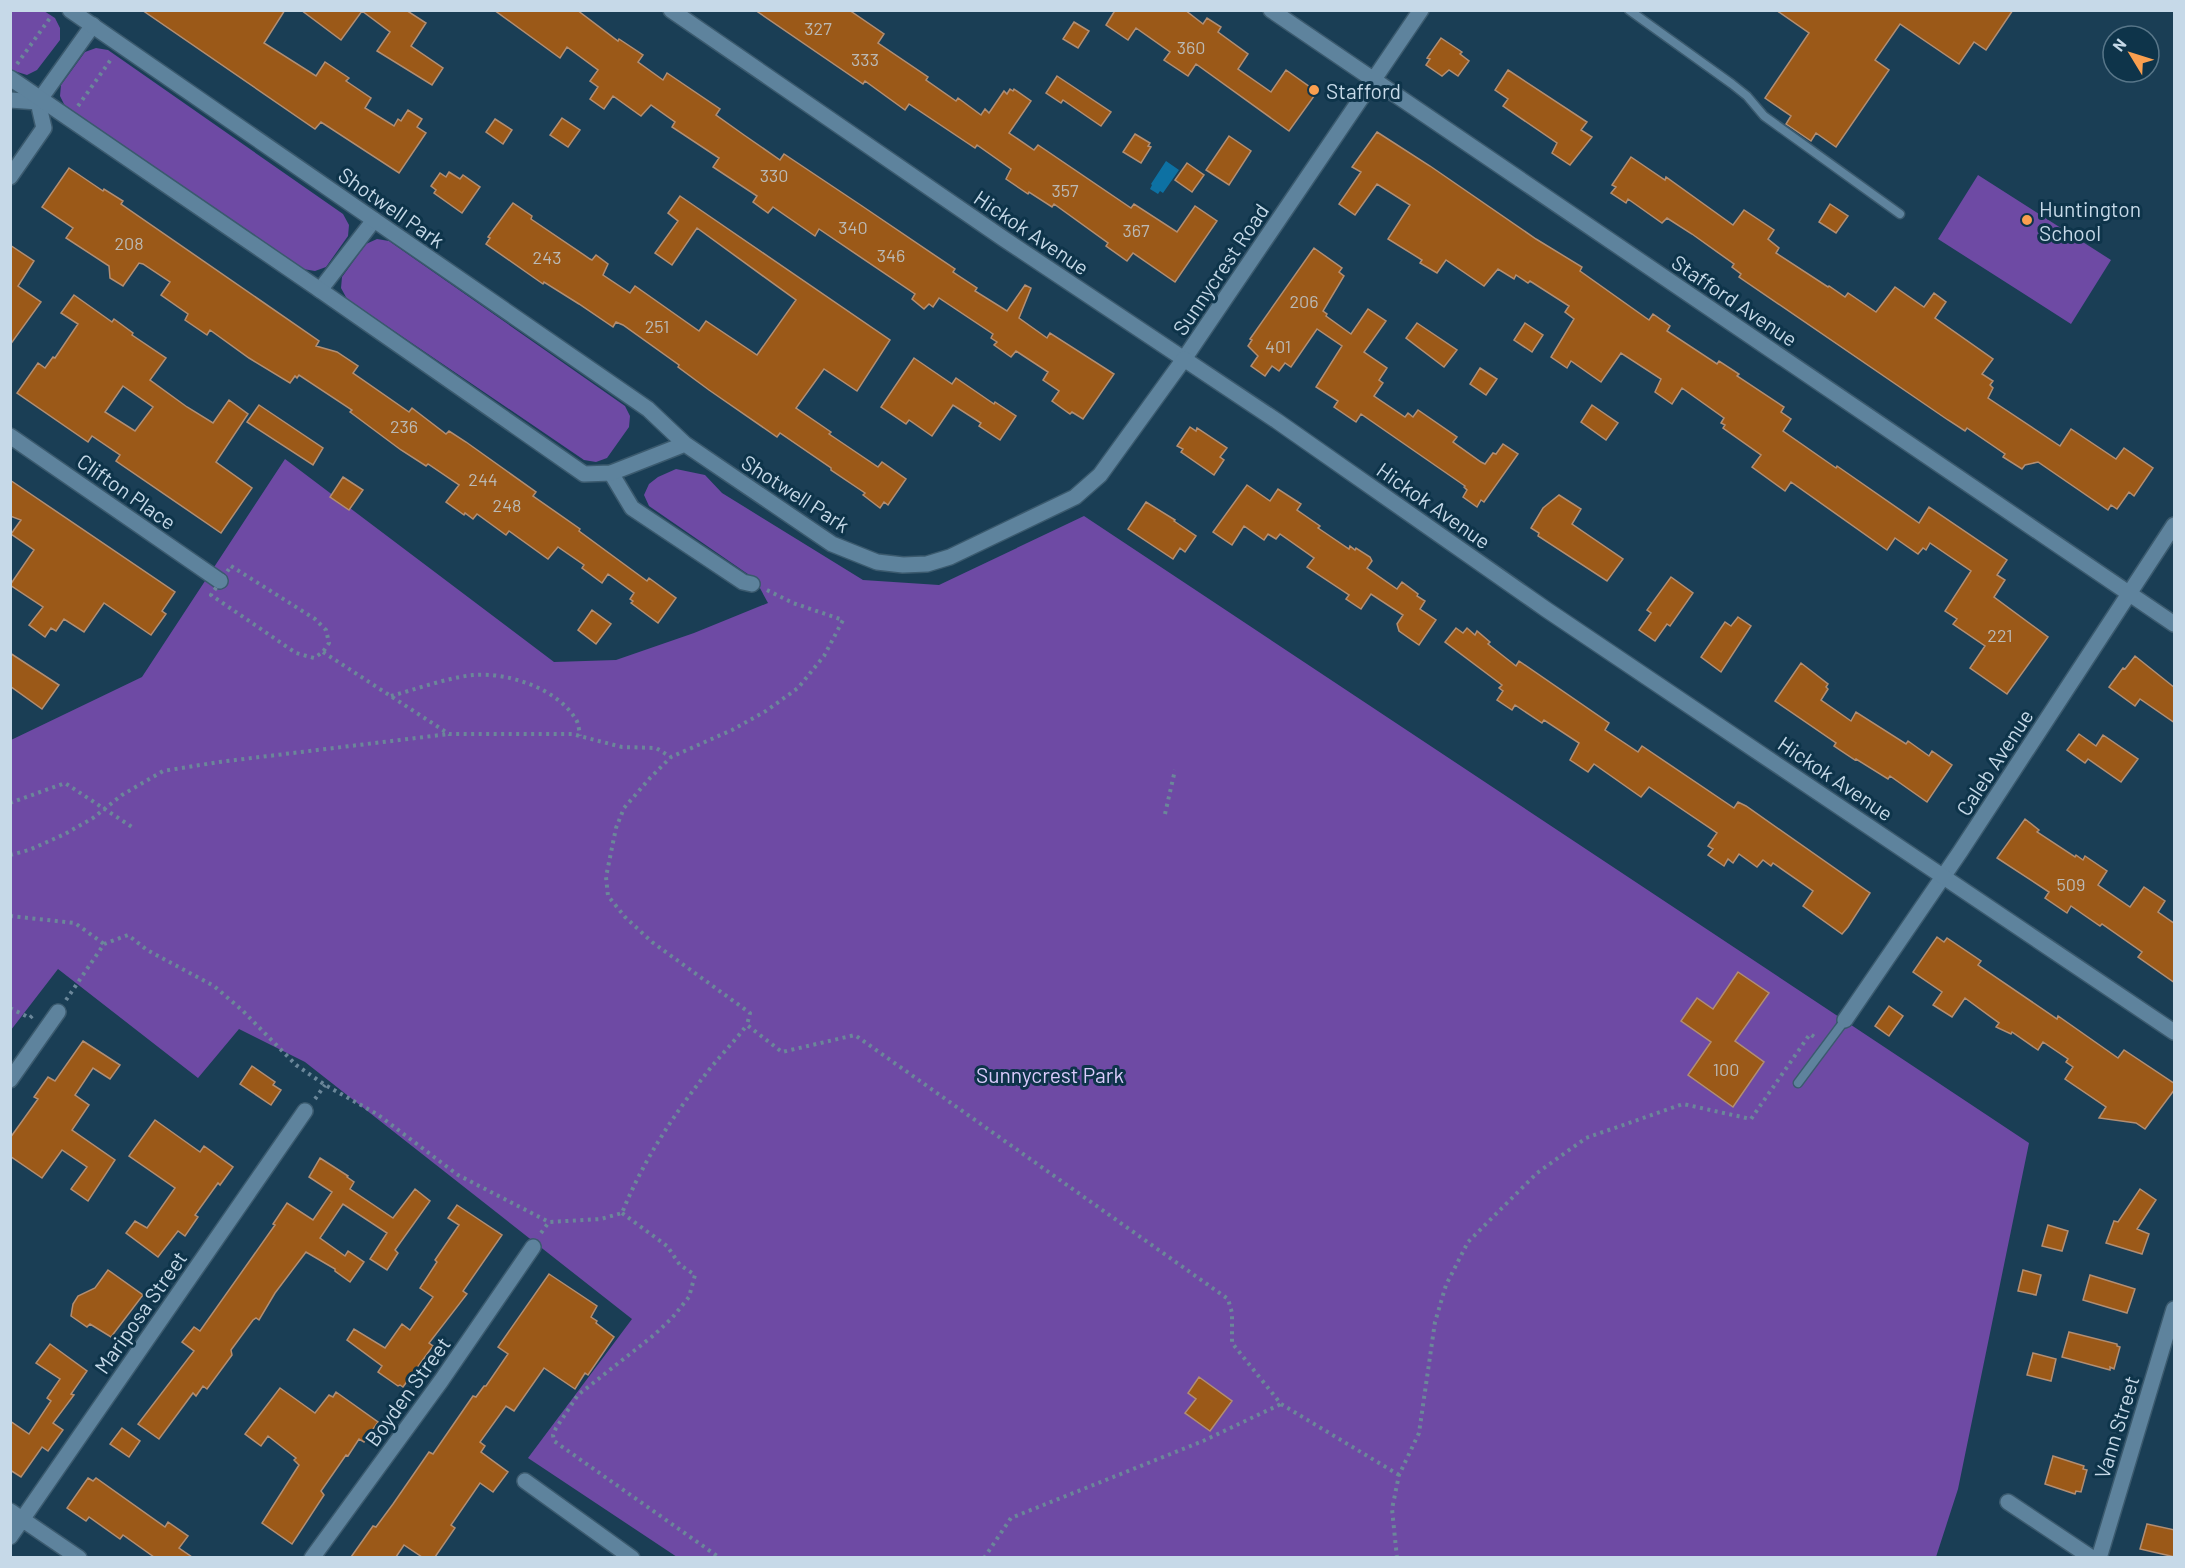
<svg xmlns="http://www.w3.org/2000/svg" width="2185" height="1568" font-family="Barlow,sans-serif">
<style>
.green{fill:#6e4aa4}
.water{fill:#0d71a3}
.building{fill:#9b5918;stroke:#b28e73;stroke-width:1.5;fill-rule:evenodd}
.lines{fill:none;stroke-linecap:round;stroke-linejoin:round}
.lane-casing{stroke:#3b5a6e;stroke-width:11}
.street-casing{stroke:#3b5a6e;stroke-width:18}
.secondary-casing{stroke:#3b5a6e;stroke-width:18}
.path{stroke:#6b879a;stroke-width:4;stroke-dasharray:3 4.5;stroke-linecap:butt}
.lane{stroke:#5e839d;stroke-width:8}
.street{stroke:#5e839d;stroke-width:15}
.secondary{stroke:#5e839d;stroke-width:15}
.poi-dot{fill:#fa9f4f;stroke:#0e344a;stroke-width:2}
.labels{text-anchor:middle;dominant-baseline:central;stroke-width:6;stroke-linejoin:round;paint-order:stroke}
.number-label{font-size:18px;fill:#bbb9b4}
.poi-label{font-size:21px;fill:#c6d9e8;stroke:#0e344a;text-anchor:start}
.street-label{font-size:21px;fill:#c6d9e8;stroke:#0e344a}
.park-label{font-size:21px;fill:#dacbfc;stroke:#0e344a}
</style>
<rect width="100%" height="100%" fill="#1a3e55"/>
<path class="green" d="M10,11h34l11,7 5,10v12l-23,30 -10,5 -16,-5z
M96,48l12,2 235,164 6,11 -1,11 -22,31 -11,4 -12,-2 -237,-161 -6,-12 1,-11 24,-33z
M1978,175l133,85 -40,64 -133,-85z
M377,239l12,2 236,165 5,10 -1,11 -22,31 -11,4 -12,-2 -237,-161 -6,-11 1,-11 24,-33z
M285,459l269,203 62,-2 78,-27 74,-30 -13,-24 -106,-73 -5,-11 5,-11 9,-7 18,-8 29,6 17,18 141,87 76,5 145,-69 945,627 -71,346 -22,68h-1259l-149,-99 104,-139 -327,-257 -66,-33 -41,49 -140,-109 -47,61v-290l131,-63z"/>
<path class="water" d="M1166,161l13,9 -16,23 -3,-2 -2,3 -8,-5 2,-4 -1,-1z"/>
<path class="building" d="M142,10h143l-21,33 52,33 9,-14 24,16 -3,3 25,17 -6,10 29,18 4,-7 3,2 7,-11 14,9 -5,8 9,6 -27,40 -78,-51 -6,7z
M301,10h105l20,13 -15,23 32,22 -11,17 -55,-34 13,-19 -28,-21 -21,29z
M494,10h83l41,31 1,-2 24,16 -5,7 25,18 4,-7 53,36 -4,6 28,20 36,25 4,-6 78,52 93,63 -2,3 24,16 -2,3 32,20 18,-26 6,3 -12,30 28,20 3,-5 64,41 -31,45 -11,-7 -2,2 -18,-13 7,-10 -16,-11 5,-8 -32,-21 -5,6 -17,-12 3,-3 -6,-4 2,-4 -54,-36 -6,9 -4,-3 -5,5 -12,-10 3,-5 -96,-65 -4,7 -42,-29 -5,6 -15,-11 4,-6 -44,-29 6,-9 -47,-31 3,-5 -24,-17 -10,11 -28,-20 -9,13 -14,-10 8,-12 -8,-6 8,-11 -31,-23 -7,11z
M755,10h94l35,24 -6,9 50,34 -2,3 30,21 2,-3 23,17 4,-6 4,4 15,-22 3,3 3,-5 3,2 1,-2 17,12 -22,32 25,17 4,-5 93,63 3,-4 43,28 18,-26 22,15 -42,61 -42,-29 -6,8 -21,-15 2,-3 -54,-39 -2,3 -23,-15 -1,2 -22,-15 5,-10 -34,-24 -2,3 -66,-44 -4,6 -40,-29 -2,3z
M1112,10h73l18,14 4,-6 14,9 -3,5 30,22 -10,15 33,23 15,-22 31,22 -28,39 -93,-67 -8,12 -24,-16 6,-8 -34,-24 -8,12 -22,-15 8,-13z
M1776,10h237l-27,40 -12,-8 -15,22 -59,-40 -25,36 14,10 -53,77 -20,-14 -5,8 -22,-15 -3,-2 5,-8 -26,-18 44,-65z
M1074,22l15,9 -11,17 -15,-9z
M1441,38l21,14 -2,2 9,7 -11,15 -9,-6 -7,6 -16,-11 4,-6 -3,-1z
M1508,70l79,52 -6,8 11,7 -22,28 -18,-12 5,-10 -54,-37 5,-7 -13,-9z
M1057,76l54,36 -10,14 -38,-26 -2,3 -15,-10z
M562,118l18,12 -12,17 -18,-12z
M495,119l17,11 -9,14 -17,-12z
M1377,132l53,34 106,73 46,28 -2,4 69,49 4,-6 17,12 -3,5 50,33 2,-3 20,13 -2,2 47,31 -3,5 10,7 -8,12 53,37 1,-2 82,57 10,-16 78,53 -10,15 8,5 -11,17 54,40 -41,57 -37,-26 15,-22 -32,-22 4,-5 -12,-8 26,-40 -41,-28 -4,7 -3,-2 -5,6 -23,-16 -8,12 -96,-68 -6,9 -33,-24 9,-12 -38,-27 2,-3 -4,-2 3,-5 -42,-30 -10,16 -17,-12 6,-13 -40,-26 -20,29 -30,-21 -4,7 -16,-11 23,-38 -9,-7 4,-6 -39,-25 -2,2 -12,-8 -2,4 -16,-10 -14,17 -38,-26 -9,13 -17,-10 2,-3 -34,-21 22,-34 -33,-21 -22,31 -16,-11 22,-32 -9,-5z
M1135,134l15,9 -2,3 3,1 -10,16 -18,-11z
M1229,136l22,15 -22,34 -23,-15z
M1631,157l34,23 1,-3 67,48 11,-15 30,20 -6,9 11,9 -3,5 52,34 1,-1 16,11 3,-4 28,19 19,-25 29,20 10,-14 12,9 -11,16 58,41 -11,15 11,7 -3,4 3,3 -5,10 72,48 11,-17 45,30 8,-11 29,20 -19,28 -5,-4 -12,17 -6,-4 -3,5 -70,-48 -13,3 -3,4 -19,-12 2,-3 -38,-26 -2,3 -17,-11 -209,-143 2,-3 -9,-7 2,-3 -42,-30 -25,-16 -5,5 -34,-24 -2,4 -15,-10 5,-6 -4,-2z
M1187,163l17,12 -12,17 -17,-12z
M69,168l34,23 1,-2 19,12 -2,3 198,137 -3,5 21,6 21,14 -5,7 56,39 3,-4 34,26 3,-3 17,11 70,50 -3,4 47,33 -1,2 68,50 2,-3 27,20 -18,25 -27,-20 2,-2 -3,-2 4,-6 -26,-19 -6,9 -20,-15 2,-3 -26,-18 -10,12 -39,-28 -3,4 -29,-21 -4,5 -8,-6 -1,2 -18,-13 13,-17 -31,-21 -2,2 -25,-16 -51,-38 2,-2 -53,-35 -2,3 -2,-2 -5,7 -41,-25 -39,-28 -3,5 -22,-15 3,-6 -27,-19 9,-13 -27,-18 -4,-1 -16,23 -13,-8 -1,-12 -43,-28 7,-10 -31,-21z
M449,172l11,7 3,-4 17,12 -18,26 -28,-20 2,-3 -5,-4 9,-13 6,4z
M680,196l210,144 -33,51 -33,-22 -28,39 35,24 -2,2 49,33 4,-5 24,17 -18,26 -4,-3 -4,6 -17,-13 2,-2 -34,-23v-2l-51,-35 -3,4 -68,-47 -31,-23 1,-2 -56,-40 -7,-3 -3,5 -34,-23 -35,-22 -1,2 -57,-40 4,-6 -2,-1 25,-34 19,13 -1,3 59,40 2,1 4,-5 12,9 -5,11 27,18 5,-7 64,45 7,-10 51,34 39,-55 -99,-72 -25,37 -17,-12 23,-32 -10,-8z
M1830,204l18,12 -12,17 -17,-11z
M10,245l24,16 -16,25 23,16 -31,43z
M1314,248l28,20 -3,4 5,4 -21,35 4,3 -1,2 25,18 17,-25 18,12 -22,31 23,16 -8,12 4,3 -9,13 31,21 3,-4 5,4 5,-7 39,27 -4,5 28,20 4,2 8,-11 3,1 7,-10 15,10 -34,48 -3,-2 -4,7 -14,-10 4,-7 -3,-3 1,-1 -104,-72 -5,8 -22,-15 4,-6 -22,-14 26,-41 -25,-17 -26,38 -6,-4 -6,8 -7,-5 -7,10 -14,-10 7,-10 -10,-10 4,-6 -2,-1z
M74,295l38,27 2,-3 19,14 -1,2 34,23 -16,22 37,27 26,16 16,-23 19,14 -32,48 36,26 -31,45 -105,-72 4,-6 -28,-19 -4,6 -71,-49 21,-30 7,5 8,-11 2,1 23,-34 -17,-11zM123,386l30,21 -18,24 -30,-19z
M1417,323l40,27 -13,17 -38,-29z
M1525,323l18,12 -11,17 -18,-12z
M914,358l38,26 4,-6 38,26 1,-2 21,14 -16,24 -21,-14 2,-3 -28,-18 -21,31 -23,-16 -3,4 -25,-17z
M1480,368l17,11 -11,16 -16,-11z
M259,405l64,43 -10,17 -66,-43z
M1592,405l26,18 -12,17 -25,-18z
M1190,427l6,4 1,-3 30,20 -7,9 4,3 -10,15 -33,-23 2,-3 -6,-3z
M343,477l20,13 -14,20 -19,-13z
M10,480l165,112 -13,19 4,3 -15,21 -47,-32 -20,29 -20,-13 -8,12 -5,-3 -6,9 -16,-12 14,-18 -33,-22 24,-35 -23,-16 10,-14 -11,-4z
M1247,485l23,16 8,-12 23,15 -4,6 23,16 -2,2 31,21 1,-3 5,4 1,-2 14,9 2,4 -5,7 30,21 5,-7 16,12 -1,2 8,5 -5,8 16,11 -17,25 -20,-14 -2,-7 6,-9 -32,-21 -10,15 -15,-10 3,-4 -42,-28 7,-9 -34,-24 -4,5 -8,-5 -4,6 -20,-14 -12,19 -19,-13z
M1559,495l22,14 -9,15 51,35 -16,22 -69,-45 1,-3 -8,-5 12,-20z
M1146,502l29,18 -1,1 22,15 -11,16 -5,-4 -7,11 -45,-30z
M1671,577l22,16 -23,33 -3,-2 -12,17 -16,-11 12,-17 -4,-3z
M592,610l19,14 -15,20 -18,-14z
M1738,617l13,9 -30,46 -20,-15 24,-35 6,4z
M1456,628l7,5 4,-5 8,7 2,-4 13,11 -2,2 28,22 3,-5 90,62 -4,7 33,22 4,-6 92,62 4,-6 8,4 124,87 -22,34 -6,7 -39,-28 10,-15 -40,-28 -2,3 -8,-6 -6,7 -18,-13 -6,9 -5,-4 -4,7 -16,-11 5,-6 -5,-3 9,-13 -68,-46 -8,10 -47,-33 -6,8 -18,-12 9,-17 -35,-23 -2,3 -27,-18 -3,5 -15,-10 6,-9 -4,-3 3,-3 -57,-43z
M10,653l49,32 -17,24 -32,-23z
M2135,656l40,32v35l-35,-24 -5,7 -26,-19 14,-19 2,1z
M1801,663l27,21 -2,3 2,2 -7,11 30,21 5,-9 50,32 2,-3 21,15 3,-5 20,14 -25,37 -37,-26 -2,3 -32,-20 -1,1 -21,-14 2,-3 -61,-42z
M2079,734l17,12 7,-11 35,24 -17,23 -33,-23 -3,4 -18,-13z
M2025,819l14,11 -2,2 38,25 1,-2 7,5 2,-4 22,15 -9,14 32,22 14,-20 21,14 -7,11 17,12v59l-37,-26 4,-5 -40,-28 -2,2 -29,-20 -4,7 -22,-15 4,-6 -52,-34z
M1937,937l7,5 3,-4 34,23 -3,4 79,54 1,-3 60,42 6,-8 51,34v5l-30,40 -9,-6 -37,-5 7,-11 -41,-28 8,-12 -7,-5 2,-3 -25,-17 -5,8 -26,-18 -1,2 -15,-7 3,-4 -34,-25 -13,19 -19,-12 9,-13 -29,-20z
M1738,972l31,21 -34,48 29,21 -31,45 -45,-32 23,-33 -30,-21 16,-23 16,11z
M1889,1006l14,10 -14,20 -14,-10z
M83,1041l37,24 -10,14 -17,-11 -18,27 14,10 -17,25 43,30 -27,41 -17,-12 16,-22 -25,-17 -20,28 -32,-22v-18l28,-39 -4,-2 14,-20 7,4z
M252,1066l23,16 -2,3 8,5 -10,15 -31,-21z
M155,1120l45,32 4,-6 29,21 -13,18 -2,-2 -23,32 3,2 -13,19 -7,-5 -20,26 -32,-24 9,-12 12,7 28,-40 -46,-32z
M320,1158l28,18 -1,1 7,5 -4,7 43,29 22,-29 15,12 -35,49 3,3 -11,17 -17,-11 17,-26 -44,-29 -23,34 25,18 3,-5 16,11 -14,20 -15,-11v-2l-29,-17 -31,41 -16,27 -3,-2 -3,2 -22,30 1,5 -25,34 -4,-3 -7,10 -3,-3 -34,46 -21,-15 56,-73 -12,-9 12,-15 6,4 75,-106 -2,-1 14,-21 26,17 19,-28 -23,-15z
M2140,1189l16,11 -19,29 12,5 -7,20 -36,-11 8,-22 4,1z
M457,1205l45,30 -39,56 4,3 -38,49 4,3 -30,41 -3,-2 -2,1 -20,-14 4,-6 -35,-26 7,-11 31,19 17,-24 8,6 23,-33 -13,-9 17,-26 -2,-2 24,-35 -11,-7z
M2048,1225l20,6 -6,20 -20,-5z
M108,1270l35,25 -32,42 -21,-13 -3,3 -16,-11 2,-12 5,-8 17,-8z
M2023,1270l18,5 -5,20 -18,-4z
M549,1274l48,32 -6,11 6,4 -1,2 18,14 -26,38 -3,-2 -10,16 -31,-21 -30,43 -8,-5 -26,36 5,4 -4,6 27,20 -15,20 -13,-9 -29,42 4,3 -20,29h-13l-18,-12 -8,12h-45l22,-31 3,1 17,-23 36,-52 4,2 40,-58 3,1 8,-11h2l22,-32 -10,-7z
M2090,1275l45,14 -8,24 -44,-13z
M2069,1332l48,12v2l3,1 -6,22 -4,-2v3l-48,-13z
M50,1344l37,27 -16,23 3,1 -21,28 10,7 -15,21 -6,-4 -21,30 -11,-7v-49l19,13 22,-33 -4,-3 13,-19 -24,-16z
M2033,1353l23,6 -5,22 -24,-6z
M1199,1377l33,24 -22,30 -25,-18 11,-14 -8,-6z
M280,1388l35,25 14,-18 4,2 3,-5 42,30 -14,20 -5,-3 -11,17 -2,-1 -25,36 3,4 -32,49 -30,-21 37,-58 -5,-5 2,-2 -28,-22 -7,10 -16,-12z
M122,1428l18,13 -11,16 -19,-13z
M2053,1456l31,10 -1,3 4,1 -6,22 -5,-1 -1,3 -30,-10z
M88,1478l5,3 3,-3 69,49 3,-5 20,14 -9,12 13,9h-38l-31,-22 -3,4 -31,-22 -3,4 -19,-13z
M2147,1524l28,6v27l-35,-8z"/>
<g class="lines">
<defs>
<path id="lane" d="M1629,10l103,74 15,12 17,20 136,98
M1798,1083l47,-63"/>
<path id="street" d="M671,10l333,229 180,120 237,-349
M1271,10l903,614
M10,100l28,2
M10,177l34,-49 -6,-26 55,-77
M320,290l54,-70
M10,436l210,145
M611,473l21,35 111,74 9,2
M1845,1020l115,-168 214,-327
M10,1080l48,-68
M525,1481l107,77
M2008,1502l84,56
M10,1511l69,47
M10,1537l295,-426
M312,1558l129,-177 92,-134
M2099,1558l75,-249"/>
<path id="secondary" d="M70,10l578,399 37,35 147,100 45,18 26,3 24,-1 23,-7 125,-60 25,-22 84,-116 93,62 270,189 627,422
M10,78l310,212 264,184 27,-1 74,-29"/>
</defs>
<use href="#lane" class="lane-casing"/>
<use href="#street" class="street-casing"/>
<use href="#secondary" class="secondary-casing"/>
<path class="path" d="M17,64l33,-46
M78,106l34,-48
M231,566l84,53 11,11 3,13 -6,9 -9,6 -18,-5 -85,-58z
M767,590l26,13 50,17 -19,36 -26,32 -32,23 -34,19 -61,27 -21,21 -26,30 -8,20 -10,49 2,19 17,21 27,25 98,71 -3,12 35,27 73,-17 373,264 4,14v30l49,61 118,71
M323,652l126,82h123l50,13 34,1 15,9
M391,696c26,-7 55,-18 82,-21 34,-3 83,13 102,43 4,5 4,13 5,18
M10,803l55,-20 70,46
M1165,814l10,-44
M10,855l19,-5 36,-16 28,-16 29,-23 41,-24 56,-9 230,-28
M10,916l65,7 29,21
M66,1000l38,-56 24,-9 19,15 67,36 29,25 53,54 29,20 52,29 81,61 91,47
M10,1008l20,10 3,-3
M315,1099l10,-14
M622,1213l45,33 13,19 15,10 -6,22 -17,21 -18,17 -76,60 -22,33 -3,7 1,6 166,117
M541,1233l8,-11 52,-3 21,-6c20,-50 50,-96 83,-138 13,-17 29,-33 42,-50
M984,1558l27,-40 192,-77 78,-37
M1397,1558l-5,-49 7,-34 20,-42 16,-111 11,-37 22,-43 69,-69 49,-35 97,-34 68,15 59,-85 6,4"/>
<use href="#lane" class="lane"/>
<use href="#street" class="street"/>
<use href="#secondary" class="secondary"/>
</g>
<g class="poi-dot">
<circle cx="1314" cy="90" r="6"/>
<circle cx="2027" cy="220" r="6"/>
</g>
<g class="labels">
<g class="number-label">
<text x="818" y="28">327</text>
<text x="1191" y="47">360</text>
<text x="865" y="59">333</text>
<text x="774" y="175">330</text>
<text x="1065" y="190">357</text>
<text x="853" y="227">340</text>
<text x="1136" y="230">367</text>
<text x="129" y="243">208</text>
<text x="891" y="255">346</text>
<text x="547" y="257">243</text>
<text x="1304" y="301">206</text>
<text x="657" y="326">251</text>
<text x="1278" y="346">401</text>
<text x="404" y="426">236</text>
<text x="483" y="479">244</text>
<text x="507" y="505">248</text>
<text x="2000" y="635">221</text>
<text x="2071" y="884">509</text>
<text x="1726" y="1069">100</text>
</g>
<g class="poi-label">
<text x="1326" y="90">Stafford</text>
<text x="2039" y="208">Huntington<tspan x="2039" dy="24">School</tspan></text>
</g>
<g class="street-label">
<text transform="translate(392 207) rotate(35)">Shotwell Park</text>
<text transform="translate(1032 232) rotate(34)">Hickok Avenue</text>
<text transform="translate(1220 269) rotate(-56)">Sunnycrest Road</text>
<text transform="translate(1735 300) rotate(34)">Stafford Avenue</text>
<text transform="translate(127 491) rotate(35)">Clifton Place</text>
<text transform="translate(796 493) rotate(33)">Shotwell Park</text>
<text transform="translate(1434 505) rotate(35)">Hickok Avenue</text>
<text transform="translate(1994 762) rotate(-57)">Caleb Avenue</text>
<text transform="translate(1836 778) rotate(34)">Hickok Avenue</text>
<text transform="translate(140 1312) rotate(-55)">Mariposa Street</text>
<text transform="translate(407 1391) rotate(-54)">Boyden Street</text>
<text transform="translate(2116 1427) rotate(-73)">Vann Street</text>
</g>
<g class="park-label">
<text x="1050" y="1074">Sunnycrest Park</text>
</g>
</g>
<rect width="2185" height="1568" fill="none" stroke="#c6d9e8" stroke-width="24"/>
<g transform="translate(2131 54) rotate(308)"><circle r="28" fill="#0e344a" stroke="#587689" stroke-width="1.5"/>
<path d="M0-4.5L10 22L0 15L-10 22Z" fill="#fa9f4f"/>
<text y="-9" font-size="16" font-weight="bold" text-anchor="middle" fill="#c6d9e8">N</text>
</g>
</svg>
